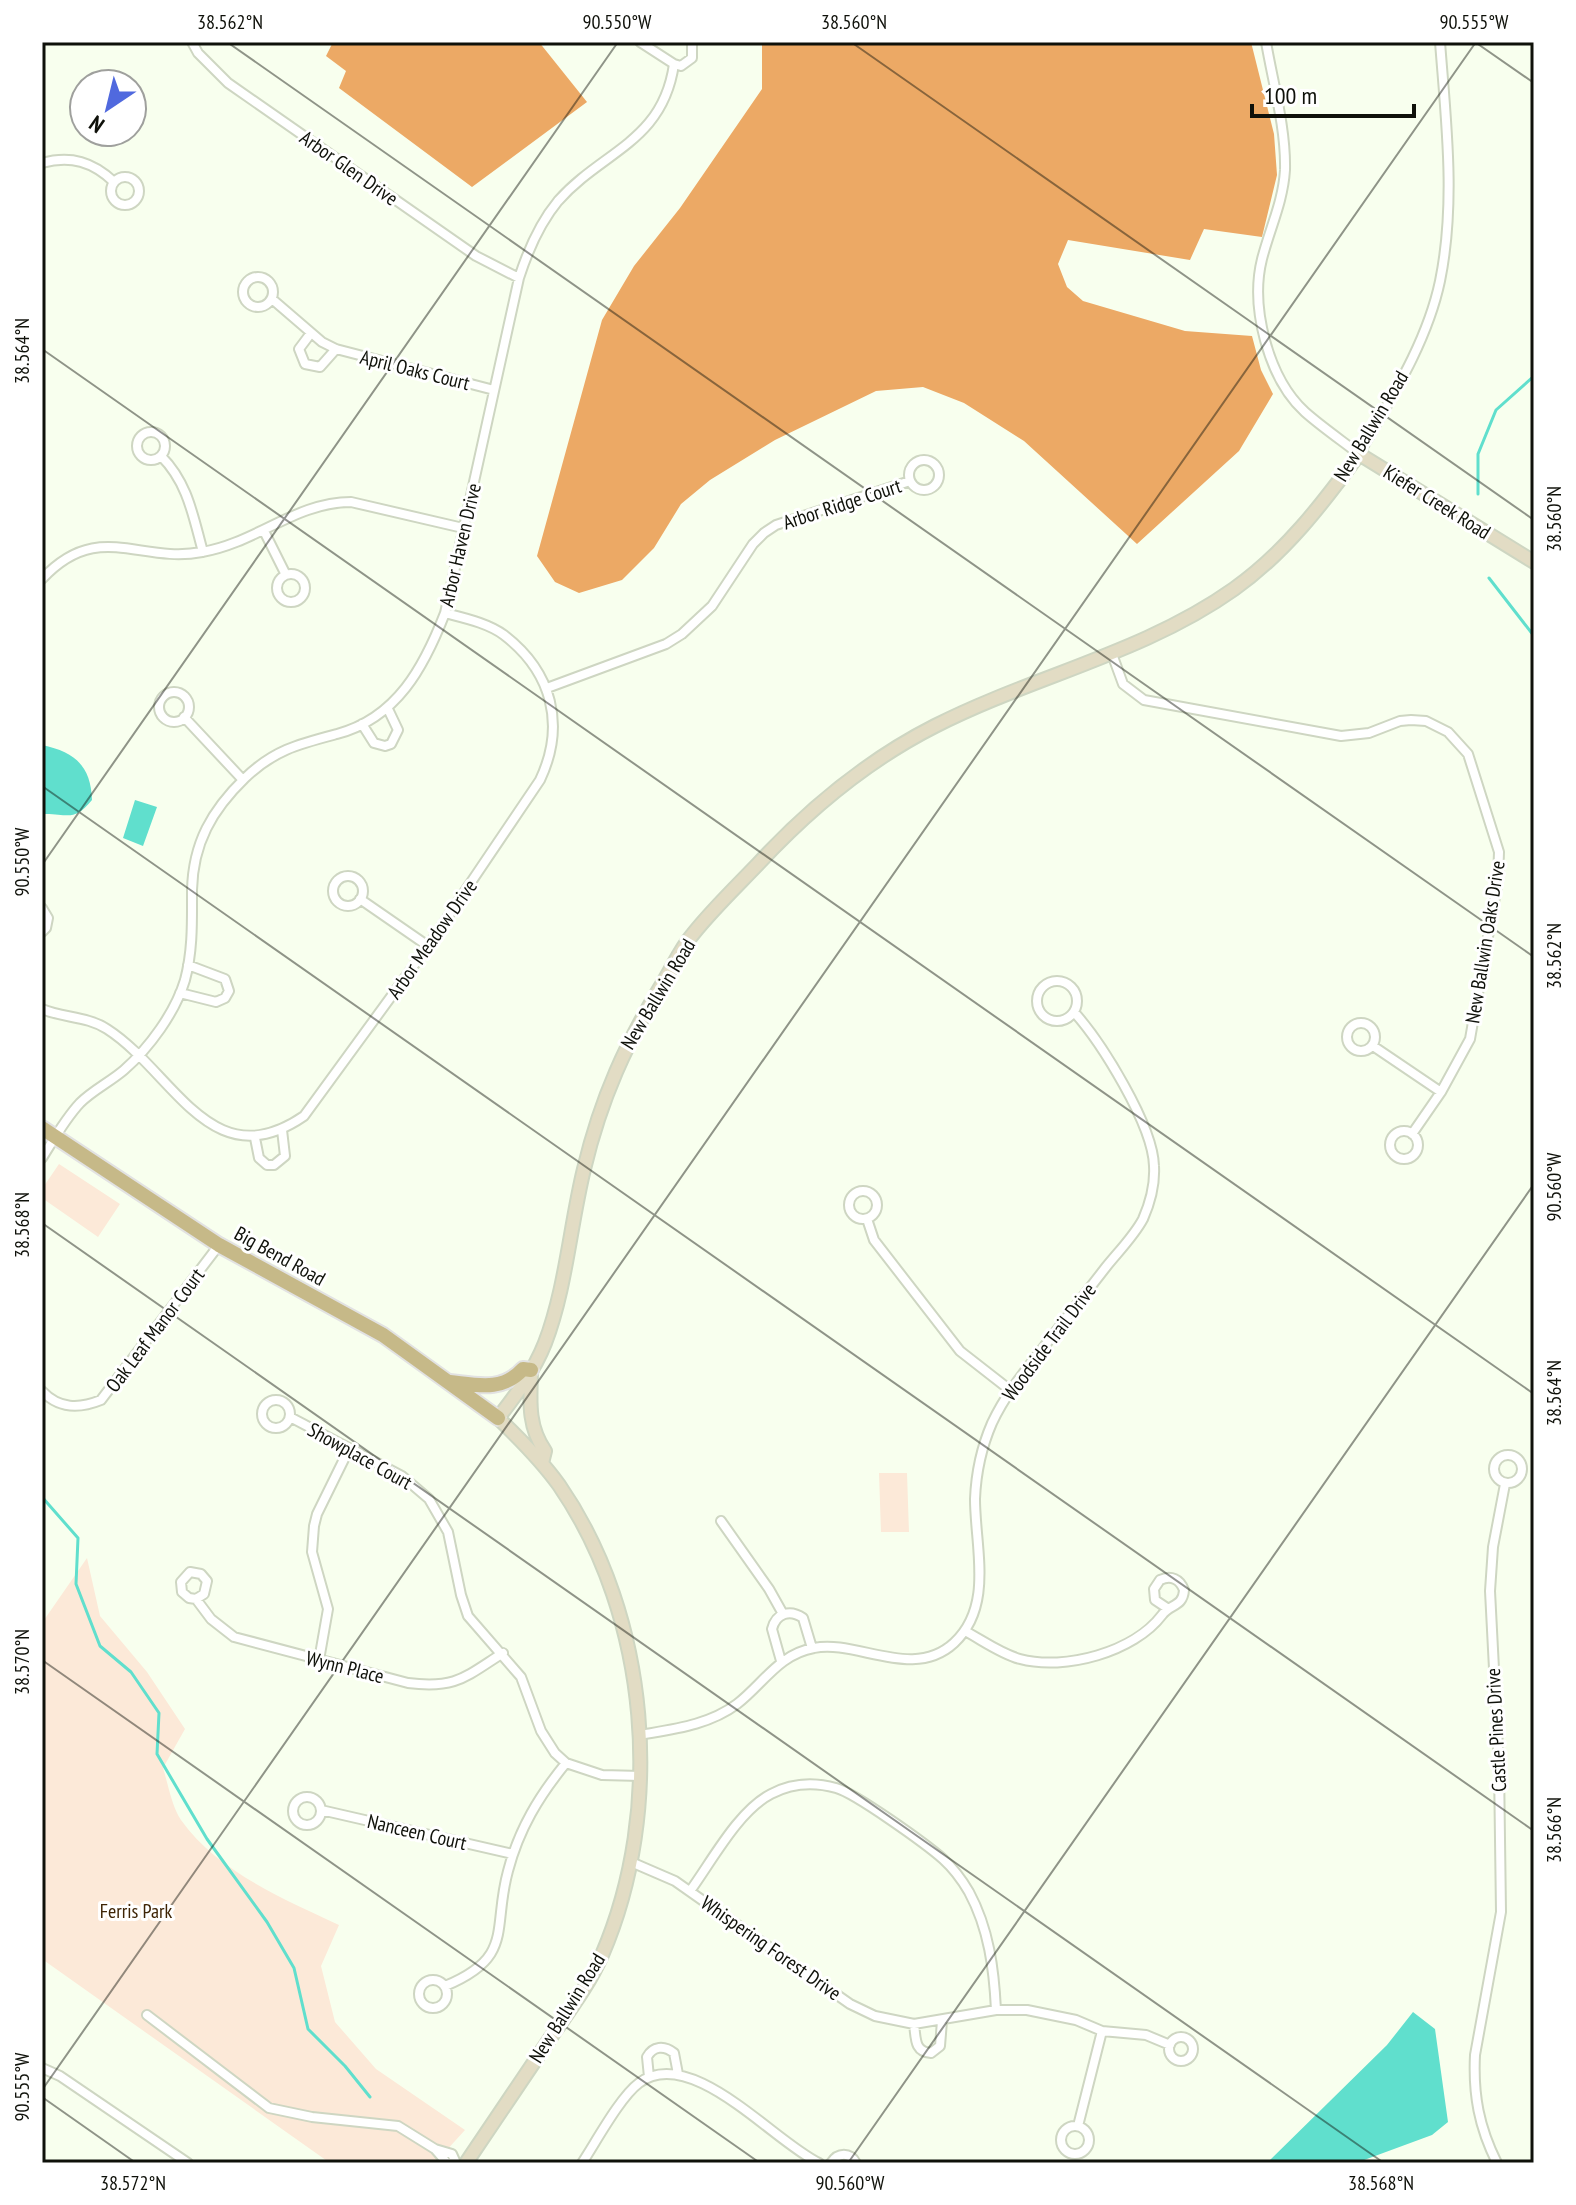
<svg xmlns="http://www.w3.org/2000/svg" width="1576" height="2205" font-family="'PT Sans Narrow',sans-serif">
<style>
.green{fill:#fce9d8}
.forest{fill:#eca965}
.water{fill:#60dfcd}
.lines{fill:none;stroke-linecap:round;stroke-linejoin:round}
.stream{stroke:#60dfcd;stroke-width:3}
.street-casing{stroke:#ced6c2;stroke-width:12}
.secondary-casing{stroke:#ced6c2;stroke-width:16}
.primary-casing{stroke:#e2e2e2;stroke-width:18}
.street{stroke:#fff;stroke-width:8}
.secondary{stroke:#e2dcc4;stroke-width:12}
.primary{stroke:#c6b988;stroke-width:14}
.ticks{fill:none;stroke:#0f110a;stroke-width:2;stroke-opacity:0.45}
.labels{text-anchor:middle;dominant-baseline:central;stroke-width:6;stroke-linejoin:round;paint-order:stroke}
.street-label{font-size:20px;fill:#0f110a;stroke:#fff}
.park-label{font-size:20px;fill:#3e2405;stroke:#fff}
.neatline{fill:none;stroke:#0f110a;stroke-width:3}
.ticks-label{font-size:20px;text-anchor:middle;fill:#0f110a}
</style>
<rect width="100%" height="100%" fill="#f8ffee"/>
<path class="green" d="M59,1164l61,40 -22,33 -56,-39v-9z
M879,1473h28l2,59h-28z
M87,1558l13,58 47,56 38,57 -22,39c5,16 9,39 18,52 37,52 103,79 158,105l-18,41 14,56 41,47 89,61 -30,33h-105l-288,-204v-336z"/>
<path class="forest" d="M333,42h206l48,60 -115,85 -133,-99 7,-17 -20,-15z
M762,42h489l23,92 3,41 -15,62 -58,-8 -14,31 -122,-20 -10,24 9,23 16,14 102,30 67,5 9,34 12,24 -34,57 -102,93 -113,-103 -60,-38 -41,-16 -47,4 -101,49 -65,40 -29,24 -27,44 -32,32 -43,13 -24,-11 -18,-26 65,-236 32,-54 46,-58 82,-119z"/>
<path class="water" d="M42,745c33,7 49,21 50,55 -19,23 -24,13 -50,14z
M135,800l22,7 -14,39 -20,-8z
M1413,2012l22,17 13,93 -16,13 -76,28h-89l120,-118z"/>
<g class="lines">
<path class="stream" d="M1478,494v-40l18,-44 38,-34
M1489,578l45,58
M42,1497l36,41 -2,46 24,62 31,26 28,41 -2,41 50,85 60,83 27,46 14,61 37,37 25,31"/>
<defs>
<path id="street" d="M192,42l6,11 30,30 248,173 43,22
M640,42l34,22 7,2 11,-8v-16
M1266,42c7,41 20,86 19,128 -2,32 -15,58 -23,89 -12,48 6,119 43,153 17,15 36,28 54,42 31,-54 68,-111 81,-173 16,-78 6,-160 0,-239
M42,163c29,-8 51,-1 72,19
M111 191a14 14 0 1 1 28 0a14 14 0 1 1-28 0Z
M243 292a15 15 0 1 1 30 0a15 15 0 1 1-30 0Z
M272,299l50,43 14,7 158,41
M311,333l-12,16 6,15 15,3 16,-18
M137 446a14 14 0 1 1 28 0a14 14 0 1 1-28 0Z
M161,456c27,27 32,60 42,96
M909 475a15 15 0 1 1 30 0a15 15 0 1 1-30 0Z
M264,531l22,44
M277 588a14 14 0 1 1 28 0a14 14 0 1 1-28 0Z
M42,579c56,-60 97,-15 160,-27 54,-9 94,-50 149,-50l112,26
M1112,654l11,30 21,16 197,36 28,-3 31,-12 11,-1 15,1 22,11 20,22 31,98 -1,28 -28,159 -29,53 -29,42
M547,688l119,-44 16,-10 30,-28 41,-62 11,-11 12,-8 134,-44
M159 707a15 15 0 1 1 30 0a15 15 0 1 1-30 0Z
M184,717l59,63
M362,724l12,19 11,3 6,-2 7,-14 -10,-21
M333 891a15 15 0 1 1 30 0a15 15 0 1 1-30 0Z
M360,899l68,47
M42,908l6,10 -2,10 -4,4
M1037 1001a20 20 0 1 1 40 0a20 20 0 1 1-40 0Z
M180,993l36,9 9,-4 4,-7 -4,-12 -37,-14
M42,1009c21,9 45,7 65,20 67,43 104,151 197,87l124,-170 112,-166c26,-55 12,-108 -36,-145 -16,-12 -40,-17 -59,-22
M1347 1037a14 14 0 1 1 28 0a14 14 0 1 1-28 0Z
M1373,1046l68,46
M1390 1145a14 14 0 1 1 28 0a14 14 0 1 1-28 0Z
M255,1138l4,20 8,7h7l11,-9 -3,-26
M42,1158c12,-19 23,-39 38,-55 13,-13 30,-21 44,-33 25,-22 51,-57 61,-90 8,-30 7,-60 7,-90 1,-47 20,-80 53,-112 29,-28 54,-34 92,-44 60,-16 87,-67 108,-121l74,-335c9,-28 20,-54 39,-77 44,-50 105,-59 116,-137
M849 1205a14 14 0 1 1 28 0a14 14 0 1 1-28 0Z
M867,1219l7,21 86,111 50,39
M42,1391c17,18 37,18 59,9l118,-155
M262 1414a14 14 0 1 1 28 0a14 14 0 1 1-28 0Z
M290,1417l112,59 27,23 19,33 13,63 7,21 53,61 20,54 14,22 11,10 36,12 39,1
M1494 1469a14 14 0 1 1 28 0a14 14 0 1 1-28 0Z
M721,1521l48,68 14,25
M196,1599l8,-5 3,-13 -6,-7 -11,-2 -9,10 1,10 7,6 7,1 15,20 23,18 174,46c48,6 57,-6 95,-30
M965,1631c17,9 36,23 55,28 45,12 114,-7 142,-44 8,-11 21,-8 22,-25 -4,-11 -13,-15 -24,-10l-6,9 1,11 12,8
M319,1660l9,-51 -16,-57 2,-26 3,-12 32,-65
M781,1661l-9,-32c4,-16 18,-20 31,-11l9,30
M640,1735c34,-6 69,-10 97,-31 26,-20 42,-50 77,-56 42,-9 99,33 140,-5 40,-37 21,-96 21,-144 1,-25 7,-53 17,-76 13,-28 32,-51 51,-75 21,-27 42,-54 63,-81 12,-15 28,-31 37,-48 7,-16 12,-36 11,-53 -1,-41 -53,-124 -80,-154
M293 1811a14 14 0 1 1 28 0a14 14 0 1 1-28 0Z
M321,1810l192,44
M631,1862l44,19 175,123 25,12 39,8 82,-14h31l49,10 26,11 44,4 24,10
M690,1891c22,-30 48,-80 81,-97 21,-11 43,-12 65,-6 19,5 90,56 107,71 10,9 19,21 26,33 20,37 25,77 27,118
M419 1994a14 14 0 1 1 28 0a14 14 0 1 1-28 0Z
M445,1986c70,-29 47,-57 63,-115 11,-42 31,-75 58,-108
M147,2015l122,93 43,9 86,9 37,23 12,14 6,-2
M914,2024c2,14 0,28 17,29l9,-7 2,-25
M1169 2049a12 12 0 1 1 24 0a12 12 0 1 1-24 0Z
M42,2068l18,8 128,87
M649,2077l-2,-20c6,-11 17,-12 27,-4l4,21
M1061 2140a14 14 0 1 1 28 0a14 14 0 1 1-28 0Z
M1078,2126l24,-95
M435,2149l17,5 4,9
M582,2163c14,-21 38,-66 57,-80 52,-39 135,59 180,80
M831,2163c7,-11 19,-11 25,0
M1497,2163c-18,-36 -24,-68 -22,-108l26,-143 -2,-146 -9,-175 3,-44 12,-63"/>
<path id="secondary" d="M531,1374c-1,28 -3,53 14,77l-3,12
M466,2163c28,-42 57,-84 85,-126 18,-26 38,-52 51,-82 63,-146 48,-338 -43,-470 -18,-25 -39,-46 -61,-67 18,-23 36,-47 47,-75 21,-55 25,-117 39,-174 17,-71 42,-126 80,-188 9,-15 17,-33 29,-47 19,-24 43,-47 65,-70 51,-55 110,-104 177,-138 98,-50 209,-73 299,-137 51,-36 89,-86 125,-135l175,108"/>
<path id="primary" d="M42,1128l177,117 164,90 115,83
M450,1382c27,3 52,10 73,-13l8,1"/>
</defs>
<use href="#street" class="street-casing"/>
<use href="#secondary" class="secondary-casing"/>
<use href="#primary" class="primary-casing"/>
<use href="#street" class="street"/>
<use href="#secondary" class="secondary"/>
<use href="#primary" class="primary"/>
</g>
<path class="ticks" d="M227,42l1307,915M851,42l683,478M1475,42l59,41M42,349l1492,1045M42,786l1492,1045M42,865l576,-823M42,1223l1342,940M42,1660l718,503M42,2090l1434,-2048M42,2097l94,66M848,2163l686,-979"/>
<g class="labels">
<g class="street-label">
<text transform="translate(349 168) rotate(35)">Arbor Glen Drive</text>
<text transform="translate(415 370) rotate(14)">April Oaks Court</text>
<text transform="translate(1371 426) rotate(-59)">New Ballwin Road</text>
<text transform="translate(1437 502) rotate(32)">Kiefer Creek Road</text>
<text transform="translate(842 504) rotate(-18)">Arbor Ridge Court</text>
<text transform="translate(460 545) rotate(-77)">Arbor Haven Drive</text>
<text transform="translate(432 939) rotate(-55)">Arbor Meadow Drive</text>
<text transform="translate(1485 942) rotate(-81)">New Ballwin Oaks Drive</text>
<text transform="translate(658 994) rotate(-59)">New Ballwin Road</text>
<text transform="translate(280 1256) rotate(29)">Big Bend Road</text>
<text transform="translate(155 1330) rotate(-53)">Oak Leaf Manor Court</text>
<text transform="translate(1049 1342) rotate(-53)">Woodside Trail Drive</text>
<text transform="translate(360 1456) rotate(29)">Showplace Court</text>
<text transform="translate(345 1667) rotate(14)">Wynn Place</text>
<text transform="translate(1496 1730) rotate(-93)">Castle Pines Drive</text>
<text transform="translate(417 1832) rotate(13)">Nanceen Court</text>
<text transform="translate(771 1948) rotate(35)">Whispering Forest Drive</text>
<text transform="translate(567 2008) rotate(-58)">New Ballwin Road</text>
</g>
<g class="park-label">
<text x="136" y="1911">Ferris Park</text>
</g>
</g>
<rect width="1576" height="2205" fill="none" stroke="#ffffff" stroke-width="88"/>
<g transform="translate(108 108) rotate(215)"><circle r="38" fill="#ffffff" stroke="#9fa09d" stroke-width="2"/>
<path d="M0-6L14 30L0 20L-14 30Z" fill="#5069de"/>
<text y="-12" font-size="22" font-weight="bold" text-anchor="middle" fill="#0f110a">N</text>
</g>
<path d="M1252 104v12h162v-12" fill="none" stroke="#0f110a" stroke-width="4"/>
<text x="1264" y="104" font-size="24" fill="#0f110a" stroke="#ffffff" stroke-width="6" paint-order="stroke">100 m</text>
<rect x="44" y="44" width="1488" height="2117" class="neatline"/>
<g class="ticks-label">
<text x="230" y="29">38.562°N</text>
<text x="617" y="29">90.550°W</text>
<text x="854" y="29">38.560°N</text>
<text x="1474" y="29">90.555°W</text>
<text transform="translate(22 351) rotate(-90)" y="7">38.564°N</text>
<text transform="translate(1554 519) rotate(-90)" y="7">38.560°N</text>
<text transform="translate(22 862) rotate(-90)" y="7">90.550°W</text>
<text transform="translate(1554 956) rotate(-90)" y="7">38.562°N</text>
<text transform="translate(1554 1187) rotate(-90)" y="7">90.560°W</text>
<text transform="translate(22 1225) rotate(-90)" y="7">38.568°N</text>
<text transform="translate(1554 1393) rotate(-90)" y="7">38.564°N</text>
<text transform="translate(22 1662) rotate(-90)" y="7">38.570°N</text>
<text transform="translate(1554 1830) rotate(-90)" y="7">38.566°N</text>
<text transform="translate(22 2087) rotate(-90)" y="7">90.555°W</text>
<text x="133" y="2190">38.572°N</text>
<text x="850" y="2190">90.560°W</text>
<text x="1381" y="2190">38.568°N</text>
</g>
</svg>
